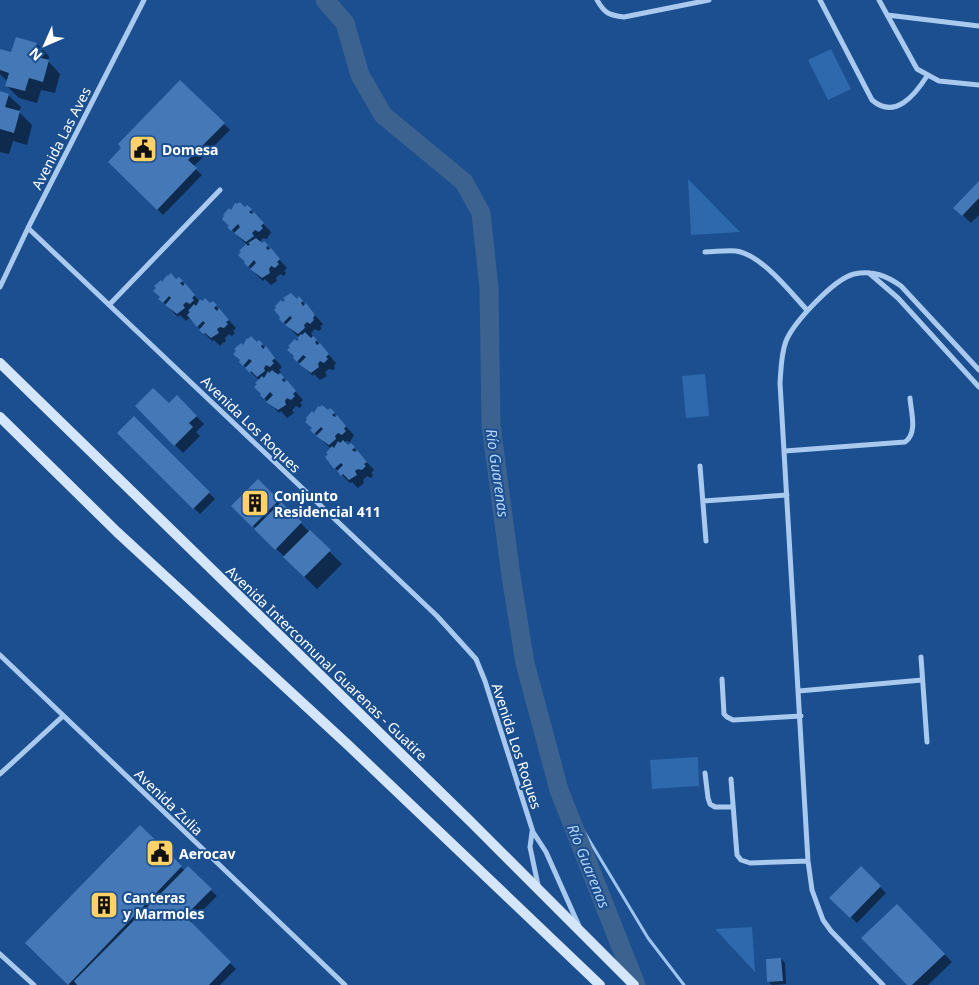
<svg xmlns="http://www.w3.org/2000/svg" width="979" height="985" font-family="'Noto Sans',sans-serif">
<style>
.green{fill:#2e69ad}
.shadow{fill:#0007}
.lines{fill:none;stroke-linecap:round;stroke-linejoin:round}
.stream{stroke:#9cc4f0;stroke-width:3}
.river{stroke:#3c6290;stroke-width:19}
.building{fill:#4478b7}
.street{stroke:#a9c9ee;stroke-width:5}
.secondary{stroke:#d6e6fa;stroke-width:10}
.labels{text-anchor:middle;dominant-baseline:central;stroke-width:4;stroke-linejoin:round;paint-order:stroke}
.street-label{font-size:14px;fill:#fff;stroke:#1b4f8f}
.poi-label{font-size:14px;font-weight:bold;fill:#fff;stroke:#1b4f8f;text-anchor:start}
.water-label{font-size:15px;font-style:italic;fill:#b5d3f5;stroke:#1b4f8f}
</style>
<rect width="100%" height="100%" fill="#1b4f8f"/>
<path class="green" d="M831,49l20,40 -23,11 -20,-40z
M688,179l52,53 -49,3z
M705,374l4,42 -23,2 -4,-42z
M698,757l1,29 -47,3 -2,-29z
M752,927l3,45 -40,-43z"/>
<path class="shadow" d="M37,44l12,12 -1,5 12,13 -5,19 -14,-3 -4,13 -18,-5 -12,-12v-5l-7,-7v-24l12,4z
M180,81l50,49 -37,37 9,8 -39,40 -53,-53z
M0,93l8,2 13,12 -2,5 13,13 -5,20 -14,-4 -4,13 -9,-2z
M979,183v32l-8,8 -16,-15z
M247,207l24,25 -4,7 -4,-1 -3,4 1,4 3,-3 23,25 -3,3 2,2 -2,3 -4,-2 -4,4 1,3 -6,4 -6,-6 -2,2 -18,-18 -4,-12 6,-6 -18,-18 3,-15 13,-3z
M179,278l21,24 10,3 3,-2 23,25 -3,3 2,2 -3,3 -3,-2 -4,4 1,3 -2,2 -1,-1 -3,4 -6,-6 -2,1 -23,-23 -3,3 -6,-6 -2,2 -18,-18 3,-15 13,-3z
M299,298l24,26 -3,3 2,1 -3,3 -4,-2 -4,4 2,4 23,26 -2,3 1,2 -2,2 -4,-1 -4,3 2,4 -7,4 -6,-6 -1,2 -19,-18 3,-15 3,-4 -19,-20 2,-15 14,-3z
M259,341l23,26 -3,3 2,2 -2,2 -7,-3 6,6 2,-2 23,25 -3,3 2,2 -2,3 -4,-2 -4,4 2,3 -7,5 -6,-7 -2,2 -18,-18 -2,-15 -19,-18 3,-15 14,-3z
M177,397l27,27 -8,8 4,4 -17,17 -46,-47 32,-1z
M330,410l24,25 -4,7 -4,-1 -2,2 5,4 2,-2 23,25 -3,3 2,2 -2,3 -4,-2 -4,4 1,3 -6,5 -6,-6 -2,1 -15,-15 -8,-11 4,-8 -19,-19 2,-15 14,-3z
M134,418l81,81 -15,15 -81,-81z
M258,481l84,83 -25,25 -84,-83z
M140,827l45,44 3,-3 29,28 -27,27 46,46 -16,16h-150l-43,-42z
M861,868l25,25 -29,30 -26,-25z
M897,906l55,56 -24,23h-20z
M781,959l4,4 1,21 -14,1 -4,-4z"/>
<g class="lines">
<path class="stream" d="M559,790l89,148 36,47"/>
<path class="river" d="M325,0l20,23 15,52 23,40 81,67 17,31 8,75 2,137 20,151 14,87 34,127 77,195"/>
</g>
<path class="building" d="M16,37l21,6 -3,13 15,4 -6,22 -14,-4 -4,13 -20,-5 4,-13 -9,-3v-21l11,3z
M180,80l45,43 -37,37 9,8 -40,42 -49,-48 13,-14 -3,-4z
M0,91l9,3 -4,13 15,4 -6,22 -14,-4z
M979,181v17l-17,18 -9,-8z
M240,202l5,5 2,-2 5,4 -3,3 3,2 2,-2 10,11 -3,3 2,2 -4,4 -4,-2 -3,3 2,3 -8,6 -12,-9 6,-6 -2,-3 -7,7 -4,-4 2,-1 -7,-7 2,-3 -1,-1 6,-7 2,2 4,-7 2,1z
M256,238l6,5 2,-2 4,4 -2,3 2,2 3,-2 9,11 -3,3 2,2 -4,4 -4,-2 -2,3 1,4 -8,5 -12,-9 6,-6 -2,-3 -6,7 -4,-4 1,-1 -7,-7 3,-3 -2,-1 7,-7 2,2 2,-2 -2,-1z
M171,273l5,6 3,-2 4,4 -3,2 3,3 2,-3 10,12 -3,3 2,2 -4,4 -4,-2 -3,3 2,3 -8,6 -12,-9 6,-7 -2,-2 -6,7 -5,-4 2,-2 -7,-6 3,-3 -2,-2 7,-6 1,2 5,-7 1,1z
M291,293l6,6 2,-3 4,5 -2,2 2,3 3,-3 9,12 -2,3 1,2 -4,4 -3,-2 -3,3 1,3 -7,6 -13,-9 7,-7 -2,-2 -7,7 -4,-4 1,-2 -6,-7 2,-2 -1,-2 6,-6 2,2 2,-2 -2,-2z
M205,298l5,5 3,-2 4,4 -3,3 3,3 2,-3 10,12 -3,2 2,2 -4,4 -4,-1 -3,2 2,4 -8,5 -6,-5 -2,1 -4,-4 6,-7 -2,-2 -6,6 -10,-12 3,-3 -2,-1 6,-7 2,2 4,-7 2,2z
M305,332l6,6 2,-2 4,4 -2,2 2,3 3,-2 9,11 -3,3 2,2 -4,4 -4,-2 -2,3 1,3 -8,6 -12,-9 7,-7 -3,-2 -6,7 -4,-4 1,-2 -7,-6 3,-3 -2,-1 7,-7 2,2 2,-2 -2,-1 4,-4 1,1z
M251,336l6,6 2,-2 4,4 -2,2 2,3 3,-3 9,12 -3,3 2,2 -4,4 -4,-2 -2,3 1,3 -8,6 -6,-6 -1,2 -5,-5 7,-7 -3,-2 -6,7 -4,-4 1,-2 -7,-6 3,-3 -2,-2 7,-6 2,2 4,-7 1,1z
M272,370l6,5 2,-2 4,4 -2,3 2,2 3,-2 9,11 -3,3 2,2 -4,4 -4,-2 -2,3 1,4 -8,5 -12,-8 7,-7 -3,-3 -6,7 -4,-4 1,-1 -7,-7 3,-3 -2,-1 7,-7 2,2 4,-7 1,2z
M153,388l16,15 8,-8 20,21 -8,7 4,4 -19,19 -39,-40z
M322,405l6,5 2,-2 5,4 -3,3 3,2 2,-2 9,11 -2,3 2,2 -4,4 -4,-2 -3,3 1,3 -7,6 -13,-9 7,-7 -2,-2 -7,7 -4,-4 2,-2 -7,-6 2,-3 -1,-1 6,-7 2,2 4,-7 2,1z
M134,416l76,76 -17,17 -76,-76z
M343,440l5,5 3,-2 4,4 -3,3 3,2 2,-2 10,12 -3,2 2,2 -4,4 -4,-1 -3,2 2,4 -8,5 -6,-6 -2,2 -4,-5 6,-6 -2,-2 -7,6 -9,-12 3,-3 -2,-1 6,-7 2,2 4,-7 2,2z
M258,479l21,21 -27,27 -21,-21z
M281,502l21,20 -27,28 -21,-21z
M310,530l21,20 -27,27 -21,-20z
M140,825l42,41 -114,119 -43,-42z
M188,866l24,23 -27,27 46,46 -22,23h-132l-3,-4z
M861,866l20,20 -31,32 -21,-20z
M897,904l48,50 -33,31h-5l-46,-47z
M781,958l2,23 -16,1 -1,-23z"/>
<g class="lines">
<path class="street" d="M597,0c8,14 12,15 27,17l85,-17
M820,0l52,100c23,20 43,-5 55,-24
M879,0l38,69 22,12 40,4
M887,15l92,11
M28,228l409,388 39,43 9,22 48,151 13,20 33,74
M705,252c10,0 21,-2 31,-1 25,3 55,42 71,59
M869,273l29,25 81,89
M0,287l28,-59 116,-228
M109,305l111,-115
M785,451l120,-9c13,-9 6,-30 5,-44
M700,466l6,75
M703,501l84,-6
M0,655l345,330
M921,657l6,85
M722,679l2,35 3,3 6,3 68,-4
M799,691l123,-11
M705,773l3,25 2,6 5,3h18
M0,774l63,-58
M731,779l6,76 4,5 9,3 58,-2
M532,832l-2,15 8,38
M0,954l34,31
M883,985l-52,-54 -8,-11 -11,-30 -4,-29 -28,-478c1,-13 1,-29 6,-42 8,-19 48,-62 68,-67 19,-4 33,2 47,12l78,84"/>
<path class="secondary" d="M0,363l470,458 164,164
M0,417l117,115 230,212 253,241"/>
</g>
<defs>
<symbol id="civic-square" viewBox="-11 -11 22 22"><rect x="-9" y="-9" width="18" height="18" rx="4" fill="#ffd166" stroke="#1b4f8f"/><path d="M-.6-6.5H3V-4.5H.6V-3L4-1V1h2V6H-6V1h2V-1L-.6-3ZM-1.2 2.5V6h2.4V2.5Z" fill="#111"/></symbol>
<symbol id="building-square" viewBox="-11 -11 22 22"><rect x="-9" y="-9" width="18" height="18" rx="4" fill="#ffd166" stroke="#1b4f8f"/><path d="M-4-6H4V6H1V3H-1V6H-4ZM-2.5-4.3h1.7v1.8h-1.7ZM.8-4.3h1.7v1.8H.8ZM-2.5-1h1.7V.8h-1.7ZM.8-1h1.7V.8H.8Z" fill="#111"/></symbol>
</defs>
<g fill-rule="evenodd">
<use href="#civic-square" x="127" y="133" width="32" height="32"/>
<use href="#building-square" x="239" y="487" width="32" height="32"/>
<use href="#civic-square" x="144" y="837" width="32" height="32"/>
<use href="#building-square" x="88" y="889" width="32" height="32"/>
</g>
<g class="labels">
<g class="street-label">
<text transform="translate(61 138) rotate(-63)">Avenida Las Aves</text>
<text transform="translate(251 424) rotate(44)">Avenida Los Roques</text>
<text transform="translate(327 663) rotate(44)">Avenida Intercomunal Guarenas - Guatire</text>
<text transform="translate(517 746) rotate(72)">Avenida Los Roques</text>
<text transform="translate(169 802) rotate(44)">Avenida Zulia</text>
</g>
<g class="poi-label">
<text x="162" y="149">Domesa</text>
<text x="274" y="495">Conjunto<tspan x="274" dy="16">Residencial 411</tspan></text>
<text x="179" y="853">Aerocav</text>
<text x="123" y="897">Canteras<tspan x="123" dy="16">y Marmoles</tspan></text>
</g>
<g class="water-label">
<text transform="translate(498 473) rotate(82)">Río Guarenas</text>
<text transform="translate(589 866) rotate(68)">Río Guarenas</text>
</g>
</g>
<g transform="translate(45 45) rotate(225)" stroke="#1b4f8f" stroke-width="4" paint-order="stroke">
<path d="M0-4L9 19L0 12L-9 19Z" fill="#ffffff"/>
<text y="-8" font-size="14" font-weight="bold" text-anchor="middle" fill="#ffffff">N</text>
</g>
</svg>
